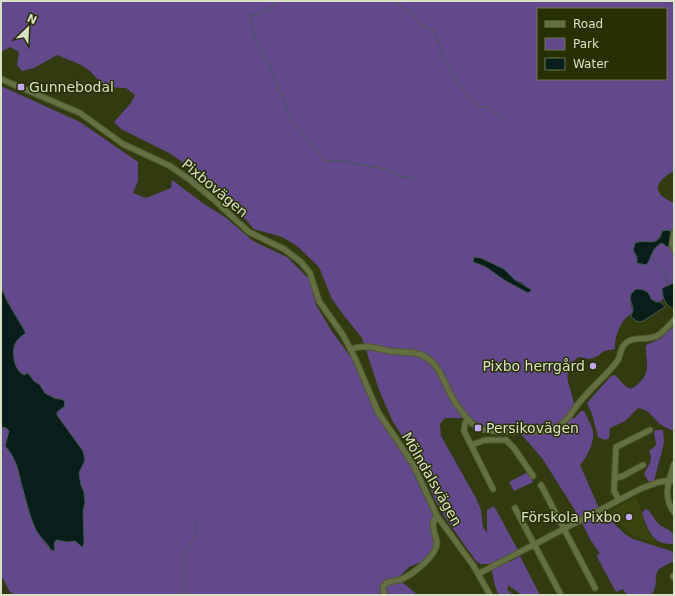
<svg xmlns="http://www.w3.org/2000/svg" width="675" height="596" font-family="'DejaVu Sans',sans-serif">
<style>
.built{fill:#39440f}
.green{fill:#64488c;fill-rule:evenodd}
.water{fill:#071e1b;stroke:#46584f}
.lines{fill:none;stroke-linecap:round;stroke-linejoin:round}
.stream{stroke:#46584f;stroke-width:1}
.minor-casing{stroke:#4f5930;stroke-width:7}
.minor{stroke:#647042;stroke-width:5}
.poi-dot{fill:#c3a7f2;stroke:#273003;stroke-width:1.5}
.labels{text-anchor:middle;dominant-baseline:central;stroke-width:3;stroke-linejoin:round;paint-order:stroke}
.poi-label{font-size:14px;fill:#d8e0c7;stroke:#273003;text-anchor:start}
.street-label{font-size:14px;fill:#d8e0c7;stroke:#273003}
</style>
<rect width="100%" height="100%" fill="#313b0f"/>
<path class="built" d="M636,497l13,37 6,5 -3,3 -20,-7 -23,-24z"/>
<path class="green" d="M1,1h673v170c-20,11 -23,22 0,32v24l-3,11 -1,10 4,9v26l-6,2 -6,6 1,8c-4,5 -7,3 -12,0l-21,4 3,8c-2,4 -6,5 -9,9 -6,8 -10,20 -9,29l-11,2 -6,5 -8,3 -12,-2c-19,18 -7,27 -4,47l-5,8 5,7 7,-8h3c3,6 7,13 9,20 2,9 -6,27 -13,34l19,43 9,10 18,17 7,4 38,12 3,4v6c-5,3 -11,5 -15,8 -6,6 0,15 -7,25l-3,1h-22l-4,-6 -7,3 -19,-35v-2l3,-1 -10,-15 -10,-20h-5l1,-6 -3,-6 -31,-49 -21,-24 -3,-5c-21,0 -34,2 -50,-14l-5,3h-18l-5,6 1,12 35,62 5,12 2,17 4,6v-23l7,-4 24,44 -15,8 7,4 10,-6 20,39h-18l-13,-9v-3l-2,7 8,5h-16c-6,-9 -5,-21 -9,-31h-9l-5,-3 -30,-42 -11,-19 -16,-38 -27,-42 -13,-30 -17,-52 -20,-25 -10,-14 -13,-32 -23,-22 -14,-8 -28,-8 -21,-24 -43,-38 -21,-14 -48,-24 -7,-7 17,-19 4,-8 -9,-7 -21,-1 -16,-17 -10,-6 -22,-9 -23,13 -12,3 -5,-6 2,-13 -9,-5 -9,5zM538,9h128v70h-128zM666,230l5,1 -1,12 -5,2 -3,-2c-12,6 -9,14 -16,22l-9,-4 -2,-9 2,-10c6,-1 13,2 17,0 5,-2 7,-9 12,-12zM477,257l27,12 11,11 8,3 3,4 2,5c-19,-9 -35,-23 -55,-30z
M1,86l79,36 58,40v19l-5,12 13,5 25,-10 1,-8 32,24 21,13 28,24 34,16 23,23 6,25 15,25 24,33 23,54 29,41 19,42 9,17c-10,16 7,23 -4,38 -7,8 -14,8 -22,12 -2,2 -5,5 -7,7l1,9 15,12h-403l-5,-3 -9,-17v-148l5,1 3,3 -4,15 6,6 8,19 2,14 10,30 10,23 10,12 4,-2 -1,-4 2,-4 12,2 16,-1 -1,-31 2,-7 -1,-11 -3,-7 -2,-12 6,-13 -2,-9 -26,-36 6,-16 -9,-1 -9,-5 -5,-8 -6,-4 -6,-8 -4,2 -5,-3 -4,-7 -2,-18 5,-8v-18l-17,-34z
M674,326v105c-5,-2 -11,-4 -15,-8 -7,-6 -10,-14 -21,-15l-13,13 -15,7 -1,10 -4,2 -7,-3 -6,-23 -5,-11 24,-27 4,-1c5,4 8,11 14,13 4,1 5,-1 8,-3 16,-14 8,-23 9,-40l14,-6z
M656,430h7l1,13 -10,38 -5,1 -5,-8c4,-9 10,-13 5,-23l7,-6 -2,-13z
M528,472l5,10 -19,9 -5,-9z
M647,509c6,5 7,11 12,15 7,7 15,3 15,18l-2,2c-20,1 -24,-15 -30,-31l2,-3z"/>
<path class="water" d="M667,230l4,1 -2,15 -2,1 -5,-4c-12,6 -9,14 -16,22l-9,-2v-6l-4,-7 2,-7c12,-5 23,6 27,-12z
M474,257l7,1 23,11 11,11 17,10 -4,3 -24,-13 -18,-13 -13,-5z
M674,283v26c-10,-4 -11,-12 -12,-21z
M1,287l6,14 19,32c-5,3 -11,8 -12,14 -2,9 1,24 10,28l4,-2 6,8 6,4 5,8 9,5 10,2 1,6 -8,6v3l26,36 2,9 -6,13 2,12 3,7 1,11 -2,8 1,30v3l-2,3 -7,-6 -7,1 -12,-2 -2,4 1,4 -1,3c-4,-1 -4,-3 -6,-6 -5,-6 -10,-10 -13,-17 -6,-13 -9,-28 -13,-42 -4,-15 -5,-27 -17,-40l4,-15 -3,-3 -5,-1z
M636,289c8,0 13,2 15,10l5,3h5l4,5 -22,14c-5,2 -8,-1 -12,-4 0,-3 2,-5 2,-7 0,-9 -8,-12 3,-21z"/>
<g class="lines">
<path class="stream" d="M275,1l-1,5 -16,8 -8,1 5,24 15,28 22,53 33,41h18l42,8 16,7 13,2
M395,1l3,4 14,8 8,11 14,6 5,12 5,17 13,23 20,24 9,1 19,13
M651,256l2,3
M656,262l8,11 4,12
M184,595v-42l13,-19 -2,-8 3,-8"/>
<defs>
<path id="minor" d="M1,79l79,34 43,31 47,22 19,13 24,20 36,33 35,17 17,13 9,11 9,28 24,34 12,23 23,54 35,52 24,52 36,49 17,30
M674,232l-2,12 2,6
M351,349c12,-5 25,-1 38,2 13,2 27,-1 38,7 10,6 14,17 19,27 5,12 22,40 35,44 12,4 28,2 40,2 12,0 28,2 38,-5 12,-9 16,-20 26,-30 9,-11 25,-24 33,-36 3,-5 2,-12 7,-16 8,-9 22,-3 32,-8 6,-3 12,-11 17,-16
M468,419l-3,4 -1,8 29,58
M471,445l14,-5h21l8,8 19,28
M674,464c-5,16 -12,33 0,48
M615,478l8,-2 20,-11
M541,485l54,103
M619,500l-5,-9 2,-44 34,-17
M515,508l46,87
M478,574l162,-85 19,-7 15,-2
M673,576l1,2
M384,595l-1,-8 3,-4c5,-2 12,-2 18,-5 10,-5 33,-23 33,-35 -1,-10 -8,-18 0,-27"/>
</defs>
<use href="#minor" class="minor-casing"/>
<use href="#minor" class="minor"/>
</g>
<g class="poi-dot">
<rect x="17" y="83" width="8" height="8" rx="2"/>
<circle cx="593" cy="366" r="4"/>
<rect x="474" y="424" width="8" height="8" rx="2"/>
<circle cx="629" cy="517" r="4"/>
</g>
<g class="labels">
<g class="poi-label">
<text x="29" y="87">Gunnebodal</text>
<text x="585" y="366" text-anchor="end">Pixbo herrgård</text>
<text x="486" y="428">Persikovägen</text>
<text x="621" y="517" text-anchor="end">Förskola Pixbo</text>
</g>
<g class="street-label">
<text transform="translate(215 188) rotate(40)">Pixbovägen</text>
<text transform="translate(432 479) rotate(60)">Mölndalsvägen</text>
</g>
</g>
<rect width="675" height="596" fill="none" stroke="#d8e0c7" stroke-width="4"/>
<rect x="537" y="8" width="130" height="72" fill="#273003" stroke="#6e7651"/>
<rect x="545" y="21" width="20" height="6" fill="#647042" stroke="#6e7651"/>
<text x="573" y="28" font-size="12" fill="#d8e0c7">Road</text>
<rect x="545" y="38" width="20" height="12" fill="#64488c" stroke="#6e7651"/>
<text x="573" y="48" font-size="12" fill="#d8e0c7">Park</text>
<rect x="545" y="58" width="20" height="12" fill="#071e1b" stroke="#6e7651"/>
<text x="573" y="68" font-size="12" fill="#d8e0c7">Water</text>
<g transform="translate(28 28) rotate(24)" stroke="#273003" stroke-width="3" paint-order="stroke">
<path d="M0-3L7 15L0 10L-7 15Z" fill="#d8e0c7"/>
<text y="-6" font-size="11" font-weight="bold" text-anchor="middle" fill="#d8e0c7">N</text>
</g>
</svg>
